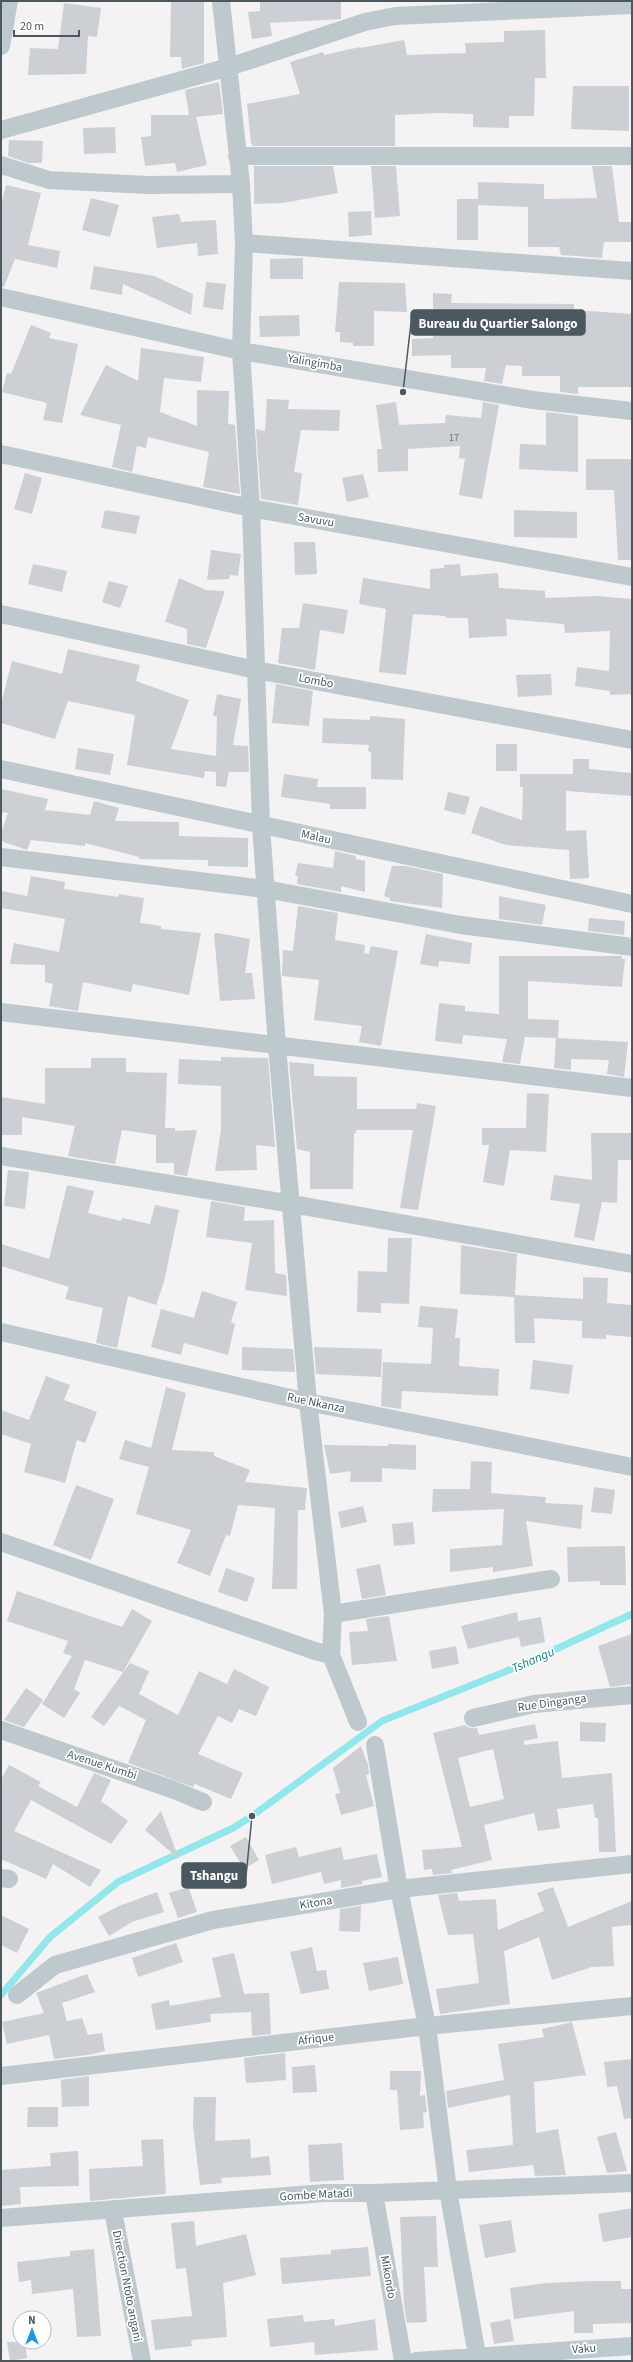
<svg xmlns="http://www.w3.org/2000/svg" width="633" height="2362" font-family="'Source Sans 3',sans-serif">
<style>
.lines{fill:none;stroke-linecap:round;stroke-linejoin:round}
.stream{stroke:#90e8ec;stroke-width:7}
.building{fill:#ccd0d4;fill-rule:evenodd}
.minor{stroke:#bec9ce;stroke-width:18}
.labels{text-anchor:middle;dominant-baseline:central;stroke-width:3.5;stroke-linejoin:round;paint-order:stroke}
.number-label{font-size:10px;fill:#6a777c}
.street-label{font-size:12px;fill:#4a595f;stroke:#fff}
.water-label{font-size:13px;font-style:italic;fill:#0f8287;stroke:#fff}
.leader{fill:none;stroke:#4a595f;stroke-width:1.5}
.callout-dot{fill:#4a595f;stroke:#fff;stroke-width:1.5}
.callout{fill:#4a595f;stroke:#4a595f;stroke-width:1.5}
.callout-label{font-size:13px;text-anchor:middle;font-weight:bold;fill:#fff}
</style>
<rect width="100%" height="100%" fill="#f4f2f2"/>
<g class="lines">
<path class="stream" d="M1,1995l49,-58 68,-55 115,-54 19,-12 130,-95 135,-54 115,-53"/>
</g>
<path class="building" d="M171,1h33v62l-22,6 -1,-12h-11z
M260,1h81v18l-71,4 2,13 -20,3 -4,-27 12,-1z
M64,3l37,5 -4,29 -9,-1 -2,38 -58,1 2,-27 28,1z
M545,30l1,48h-11l-1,38h-25v12l-36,-1v-13l-34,-1 -44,2v31h-142l-2,-3 -4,-39 53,-10 -10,-32 33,-10 1,3 36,-8v1l44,-8 3,15 59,-2 -1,-10 39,-1v-11z
M219,82l4,32 -27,3 11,48 -30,7 -2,-9 -30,3 -4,-29 10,-1v-21h38l-4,-25z
M573,86h56v45l-58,-2z
M115,127l1,26 -32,1 -1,-26z
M9,140l34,1 -1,22h-14l-20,-7z
M254,166h79l5,27 -55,10 -29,1z
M371,166h25l4,50 -25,2z
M592,166h20l7,56h12v20h-27l-2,16 -41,-3 -2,-8h-31v-40l-50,-2v35h-21v-41h21v-17l66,2v15l53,-1z
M6,185l35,8 -13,52 32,6 -3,17 -42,-9 -11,28h-3v-82z
M91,198l28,7 -9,32 -28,-7z
M371,211l1,24 -23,2 -1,-25z
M179,214l2,8 35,-2 2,34 -20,2 -1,-13 -40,5 -5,-31z
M303,258v21h-33v-20z
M94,266l60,10 39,18 -2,21 -68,-31 -1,11 -32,-6z
M206,282l20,2 -3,26 -20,-3z
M339,282l66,1 2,29 -33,-1v35h-21v-3l-13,-1v-10h-5z
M433,293l19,1 -1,9 123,1v6l58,4v73h-54v7l-18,-2v-16h-38v-10l-16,-1 -4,19 -18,-3 2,-13h-35v-13l-39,1v-17l21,-1z
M299,315l1,21 -40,1 -1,-21z
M31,325l20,8 -2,5 29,6 -16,79 -19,-3 4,-17 -45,-11 5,-19 4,1z
M141,348l63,9 -3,25 -37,-4 -4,34 37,14v-36l32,1 -1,33 7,1 5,69 -37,-7 6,-35 -61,-15 -2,11 -9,-2 -5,26 -20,-5 9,-42 -41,-10 26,-50 32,16z
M267,399l22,1 -1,9 52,1 -1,21 -38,-1 -7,42 8,1 -4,32 -37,-6 -5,-70 9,2z
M396,402l3,23 46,-2 1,-8 35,3 2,-16 16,3 -17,94 -23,-4 6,-36 -6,-1 1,-12 -52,3v22l-30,1 -1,-23h5l-6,-44z
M546,412l32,4v56l-59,-3 1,-25 26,1z
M586,459h46v101h-14l-4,-70h-28z
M25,473l17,5 -10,36 -18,-5z
M363,474l6,23 -22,5 -5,-24z
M105,510l35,6 -4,18 -35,-6z
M514,510l63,2v26l-63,-1z
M294,542h21l2,32 -22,1z
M211,550l30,4 -3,22 -8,-1 -1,4 -22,1z
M33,564l34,7 -5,21 -34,-8z
M460,564l1,12 37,-3 1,15 46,3v7l53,-2 34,3v95l-22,1v-4l-35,-5 2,-19 32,4 1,-40 -45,2 -1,-9 -58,-5 1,17 -38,2 -1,-20h-22v-2l-33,-2 -7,61 -27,-3 7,-63 -27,-5 4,-26 67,11v-20l14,-1v-3z
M179,578l27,12 19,1 -19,57 -19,-4v-15l-22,-7z
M109,581l19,5 -8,22 -18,-6z
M303,603l45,7 -4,24 -24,-4 -5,40 -37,-7 4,-35h17z
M68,649l72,16 -4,16 53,19 -18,49 45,7 1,-40h-4l4,-22 24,5 -8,46 15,1 1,26h-20l-3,15 -10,-1v-14l-11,-1 -1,7 -77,-13 8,-50 -67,-14 -13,38 -54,-16v-19l11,-43 50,13z
M551,674l1,21 -34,2 -2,-22z
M276,684l37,7 -4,35 -37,-3z
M370,716l35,3 -2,61 -32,-1v-27l-3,-1 1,-6 -47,-2 1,-25 47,2z
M496,744h21v27h-21z
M78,748l36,6 -4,21 -35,-6z
M573,759h16v10l43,4v23l-66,-5v40l20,-1 3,48 -19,1 -1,-29 -63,-5 -35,-12 9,-27 42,14 1,-33h-3v-13h53z
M284,774l34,5 -1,8h49v22h-36v-5l-49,-7z
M1,789l47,10 -3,11 45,5 4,-14 25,7 -4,13 64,1v14l69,2v29l-40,-1v-6l-69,-1v-2l-54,-14v3l-54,-6 -4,10 -26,-9v-8l7,-20 -7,-1z
M448,792l22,5 -5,18 -21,-5z
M335,851l21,5v3l9,2v31l-24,-6v6l-44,-8 1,-8h-3l3,-13 35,5z
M392,866h14l37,8 -1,34 -52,-7v-3l-6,-2z
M31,876l34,6 -1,7 54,8 1,-3 25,4 -4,25 21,3v3l40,4 -12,62 -56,-11 -2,8 -48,-10 -5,29 -29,-5 4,-22 -8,-2v-17l-35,-1 4,-21 45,9 6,-33 -64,-11v-17l26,5z
M499,896l47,9 -4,20 -43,-6z
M298,906l40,7 -3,27 30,5 -1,8 5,1 2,-8 27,5 -17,95 -22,-4 3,-16 -48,-6 5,-40 -37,-4 1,-26 10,1z
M589,918l36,3 -1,14 -36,-4z
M217,933l33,6 -5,34h7l3,26 -35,2 -6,-67z
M426,934l46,9 -2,21 -31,-3 -1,6 -18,-3z
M499,956h123v3h3l-3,28 -94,-6v38l31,1 -1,18 70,4 -4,35 -17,-3 2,-14 -38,-1v11l-17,-2 2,-30 -31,-1 -5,27 -18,-2 5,-23 -44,-4 -1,9 -27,-3 4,-38 26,3v5l34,3z
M221,1057l47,1 7,89 -19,-2 1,25 -42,1 6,-42v-43l-43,-2 1,-25 42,2z
M91,1058h35v14l41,1 -2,55h10v3l22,-1 -10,46 -13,-2v-11h-18v-28l-34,-5 -7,34 -47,-8 7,-30 -53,-9v18h-21v-38l44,7v-36h46z
M289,1062l25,2v12l43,1v32h59l1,-6 19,3 -18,104 -18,-2 13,-78h-57v3h-2l-1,56h-43v-37l-13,-3z
M527,1093l22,1 -3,58 -36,-2 -6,36 -21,-4 6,-37h-7v-17h44z
M591,1133h41v27h-14l-1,43 -15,-1 -8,39 -20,-4 6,-33 -30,-4 4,-25 38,5z
M8,1170l21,2 -4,37 -21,-3z
M67,1185l27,6 -6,22 33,8 1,-3 28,6 5,-19 24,5 -15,72 -8,23 -28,-9 -11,52 -21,-5 7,-35 -38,-9 4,-12 -68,-21v-22l48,15z
M211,1201l34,6 -1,14 30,-1 1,53 11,2 1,21 -42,-6 7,-47 -46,-6z
M388,1238h24l-3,66 -28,-1v10l-24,-1 1,-41 29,1z
M461,1245l56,9 -2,41 68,4v-22l25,1 -1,25 25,2v32l-26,-2v4l-24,-1v-17l-48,-3 1,25h-20l-1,-46 -54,-3z
M202,1291l35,11 -6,20 4,2 -7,31 -44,-12 -3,12 -30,-8 10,-38 33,9z
M420,1306l38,3 -3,29h5l-1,28 40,3 -1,27 -96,-5 -1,18 -20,-3 2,-44 48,2 2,-36 -15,-1z
M242,1347l51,2 2,23 -53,-2z
M314,1347l68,2 -1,28 -65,-3z
M533,1360l40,5 -4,29 -39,-5z
M46,1376l24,9 -6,15 33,12 -12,31 -8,-3 -12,43 -41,-11 7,-28 -30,-10v-24l28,10z
M166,1387l20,6 -14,57 42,2v4l36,14 -5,12 62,6 -2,22h-7l-1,79h-25l3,-81 -37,-3 -8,31 -4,-1 -16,41 -33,-13 14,-33 -55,-16 13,-47 -30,-8 6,-19 26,8z
M388,1444l28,1v25l-34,-2v14h-32l1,-11 -21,3 -6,-29 64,1z
M471,1461l21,1 -1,31 55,4 -1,6 38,2 -2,24 -55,-8 7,45 -40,6v-5l-43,5v-23l52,-4 2,-36 -72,3 1,-23h37z
M76,1485l38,14 -23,61 -38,-15z
M594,1487l21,3 -3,24 -21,-2z
M363,1506l4,16 -26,6 -3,-16z
M413,1522l2,22 -21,2 -2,-22z
M625,1546l1,39h-26v-4l-32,1 -1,-35z
M380,1564l6,31 -24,4 -6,-30z
M226,1568l29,10 -8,24 -29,-10z
M17,1591l105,36 10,-18 20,12 -29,51 -38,-12 -11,29 6,4 -16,25 -22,-14 30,-48 -9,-3 5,-12 -61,-20z
M517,1612l1,9 23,-4 4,25 -24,5 -2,-10 -51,12 -7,-23z
M389,1616l8,45 -45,4 -3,-33 19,-1 -2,-12z
M632,1634v50l-22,3 -12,-41z
M456,1646l3,18 -27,5 -3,-18z
M130,1663l19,8 -10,23 39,21 21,-44 28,13 7,-15 35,18 -13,29 -17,-7 -7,14 -14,-7 -20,38 45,19 -12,26 -36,-15 -2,3 -65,-24 18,-43 -27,-14 -15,20 -13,-9z
M26,1688l17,12 -19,27 -20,-7z
M580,1722l26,1 -1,19 -25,-1z
M535,1724l3,14 -14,3v4l34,-4 4,37 50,-5 4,79h-17l-1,-34h-3l-2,-14 -36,5 3,19 -22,3 -4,-18 -50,12 8,35 -41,10 1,3 -19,2 -1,-6 -8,1 -2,-20 40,-3 -29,-114 32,-8 5,3h7l2,7zM493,1749l11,50 -34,8 -12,-49z
M361,1746l7,19 1,9 -3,1 8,31 -33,9 -6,-21 5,-1 -7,-25z
M9,1765l32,17 -3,4 39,21 17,-34 17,7 -10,21 27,20 -17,23 -80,-44 -17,31 87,39 -11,17 -37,-23 -7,15 -45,-20v-79z
M161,1811l18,48 -34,-29z
M246,1837l13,23 -15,9 -14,-23z
M296,1847l3,10 42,-10 3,13 33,-6 5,23 -20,4v3l-21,4v-8l-17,4 -3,-12 -49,12 -7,-29z
M553,1887l15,40 64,-26v24l-20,2 2,39 -22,1 -40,13 -13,-43 -35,14 6,53 -70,10 -4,-25 43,-6 -6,-49 -25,1 -10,-40 19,-2 2,8 37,-2 2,31 46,-19 -7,-18z
M182,1889h7l8,23 -19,6 -9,-25z
M157,1892l7,20 -32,10 -23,14 -11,-19 21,-11z
M361,1906l-1,26 -21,-1 1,-22z
M1,1915l28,14 -12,24 -16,-8z
M176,1943l7,19 -45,15 -6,-19z
M312,1947l5,24 9,-1 3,19 -28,5 -11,-42z
M234,1953l10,41 25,-1 2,41 -19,2 -1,-24 -41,2 1,8 -55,8 -5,-26 18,-4 1,6 51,-9 -9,-39z
M398,1957l5,27 -34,7 -6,-28z
M87,1974l8,18 -33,11 5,18 15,-3 6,17 14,-2 3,18 -17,4 -34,4 -5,-24 -42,9 -5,-22 42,-9 -8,-20z
M572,2022l14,53 -52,7 2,51 22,-4 8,46 -31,1 -2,-11 -64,7 -3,-22 47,-5 -3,-50 -62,13 -2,-17 58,-11 -6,-36 46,-7 -2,-8z
M285,2053l1,27 -40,3 -2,-25z
M632,2059v59l-8,1 -7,-33 -10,1 -3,-25z
M315,2065l2,27 -24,1 -1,-26z
M390,2071h31l-1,25 5,-1 2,17 -4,1 1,15 -24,2 -3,-40h-7z
M89,2076v30l-27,1 -1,-27z
M194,2097h22l-1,44 35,-2 1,19 18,-2 2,19 -50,3 1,5 -22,2 -7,-59z
M28,2107h30v20h-31z
M616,2132l11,39 -20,2 -10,-36z
M163,2139l3,55 -76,7 -1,-32 54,-3 -2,-26z
M342,2143l2,37 -34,2 -2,-37z
M78,2151l1,35 -59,1 1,17 -20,2v-36l50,-4 -1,-13z
M632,2208v29l-29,5 -5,-28z
M436,2216l2,51h-14l3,55 -20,1 -3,-18 -4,-88z
M511,2220l5,32 -31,6 -6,-33z
M194,2221l2,25 50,-12 10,41 -33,8 4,54 -36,3 1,6 -37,4 -4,-30 41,-4 -6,-48 -10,1 -5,-46z
M368,2247l3,29 -89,8 -2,-26 51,-4v-4z
M94,2249l7,87 -24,1 -4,-48 -41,5 -1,-14 -12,2 -2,-20 53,-6v-5z
M595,2281h26v8h11v34l-39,1v9h-19v-22l-60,8 -4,-31 36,-5z
M303,2315l1,7 30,-3 1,7 40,-7 3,31 -63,5 -1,-13 -44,5 -3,-28z
M510,2319l4,22 -20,3 -4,-21z
M7,2342h18l2,16 -17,3z"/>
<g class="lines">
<path class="minor" d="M221,1l20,183 3,59 -3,108 10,157 10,318 16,220 31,356 25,212 -2,41 27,67
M1,46l8,-45
M1,130l228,-63 136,-45 30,-6 237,-11
M237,156h395
M1,165l48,15 98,5 94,-1
M244,243l388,28
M1,297l240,54 292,49 99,11
M1,454l250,54 381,69
M1,614l255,56 376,70
M1,769l631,135
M1,857l264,32 196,36 171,22
M1,1012l631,76
M1,1156l291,48 340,60
M1,1332l307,70 324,65
M1,1542l314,109 16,4
M333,1614l218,-35
M473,1718l61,-14 98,-9
M1,1730l173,60 29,12
M375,1745l24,144 28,137 21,164 30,171
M1,1878l8,1
M17,1995l38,-30 158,-45 186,-31 233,-25
M1,2076l426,-50 205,-20
M374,2193l29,168
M113,2211l29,150
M1,2218l324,-25h49l258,-10
M416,2361l216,-15"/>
</g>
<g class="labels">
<g class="number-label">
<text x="454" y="438">17</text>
</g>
<g class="street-label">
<text transform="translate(315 363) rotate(10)">Yalingimba</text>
<text transform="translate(316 520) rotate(10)">Savuvu</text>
<text transform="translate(316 681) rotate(11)">Lombo</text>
<text transform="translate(316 837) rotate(12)">Malau</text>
<text transform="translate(316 1403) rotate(12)">Rue Nkanza</text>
<text transform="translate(552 1703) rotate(-8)">Rue Dinganga</text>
<text transform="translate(102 1765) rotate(18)">Avenue Kumbi</text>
<text transform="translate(316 1903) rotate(-9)">Kitona</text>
<text transform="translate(316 2039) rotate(-7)">Afrique</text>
<text transform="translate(316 2195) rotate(-3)">Gombe Matadi</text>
<text transform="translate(388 2277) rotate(80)">Mikondo</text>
<text transform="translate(127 2286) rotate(79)">Direction Ntoto angani</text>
<text transform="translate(584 2349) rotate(-4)">Vaku</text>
</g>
<g class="water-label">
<text transform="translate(533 1660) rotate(-24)">Tshangu</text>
</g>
</g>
<path class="leader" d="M403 392L411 323M252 1816L246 1876"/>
<g class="callout-dot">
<circle cx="403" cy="392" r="4"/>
<circle cx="252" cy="1816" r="4"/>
</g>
<g class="callout">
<rect x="411" y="310" width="174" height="25" rx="4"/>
<rect x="182" y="1863" width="64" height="25" rx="4"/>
</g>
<g class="callout-label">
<text x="498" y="328">Bureau du Quartier Salongo</text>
<text x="214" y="1880">Tshangu</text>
</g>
<rect width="633" height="2362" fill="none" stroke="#4a595f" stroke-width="4"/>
<g transform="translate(32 2330)"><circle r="19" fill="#ffffff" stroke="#b7bdbf"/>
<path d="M0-3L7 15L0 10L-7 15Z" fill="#1d96e4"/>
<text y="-6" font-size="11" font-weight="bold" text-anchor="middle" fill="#4a595f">N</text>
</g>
<path d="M14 30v6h65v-6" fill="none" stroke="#4a595f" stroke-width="2"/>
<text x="20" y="30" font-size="12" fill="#4a595f" stroke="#ffffff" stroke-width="3" paint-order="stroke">20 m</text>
</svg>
